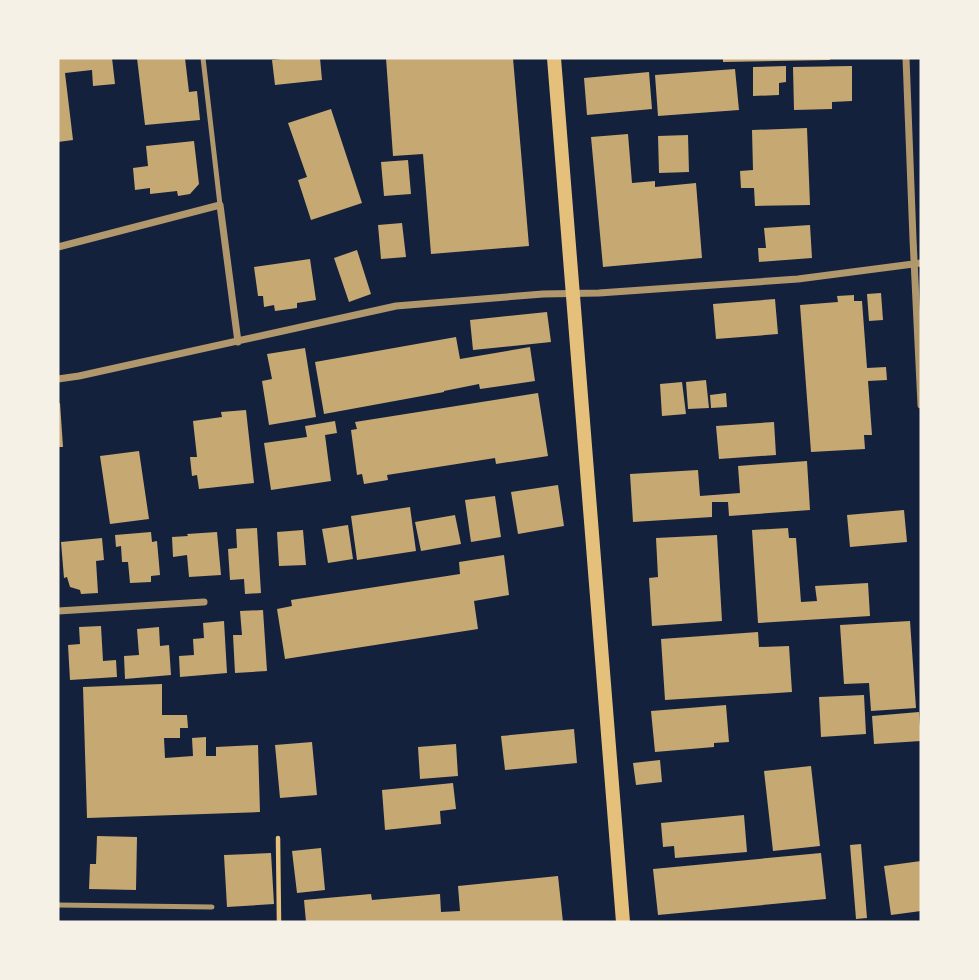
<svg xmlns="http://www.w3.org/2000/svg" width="979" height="980" font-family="Karla,sans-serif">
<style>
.building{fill:#c6a872}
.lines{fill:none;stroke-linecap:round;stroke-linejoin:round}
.path{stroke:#e5c07b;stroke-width:4.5}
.service{stroke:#b1986c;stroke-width:5}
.minor{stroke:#b1986c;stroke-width:7}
.secondary{stroke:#e5c07b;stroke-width:14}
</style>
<rect width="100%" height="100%" fill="#14213d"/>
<path class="building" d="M58,58h54l3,26 -22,2 -1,-16 -27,3 8,67 -15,2z
M137,58h48l4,34 8,-1 3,29 -55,5z
M292,58h28l2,22 -47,5 -3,-25z
M386,58h127l16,188 -98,8 -8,-100 -30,2z
M723,58h107v2l-107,2z
M786,66v16l-7,1v12l-26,1v-29z
M852,66v35l-20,1v7l-38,1 -1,-43z
M735,69l4,41 -81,6 -3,-41z
M649,72l3,37 -65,6 -3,-37z
M331,109l31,94 -51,17 -13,-40 9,-3 -19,-54z
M807,128l3,77 -55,1 -1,-18h-13l-1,-17 13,-1 -1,-40z
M628,134l4,49 23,-2v6l41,-4 6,75 -99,9 -12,-130z
M688,135l1,37 -30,1 -1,-37z
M194,141l5,43 -9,10 -12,2 -1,-5 -27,3v-6l-15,2 -2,-22 15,-2 -2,-20z
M408,160l3,34 -27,2 -3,-34z
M402,223l4,34 -25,2 -3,-34z
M810,225l2,33 -53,4 -1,-14h8l-2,-20z
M357,250l14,44 -22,8 -15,-44z
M310,259l6,41 -19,3v5l-22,3 -1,-6 -10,2 -1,-11h-5l-4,-29z
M881,293l2,27 -14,1 -2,-27z
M854,295v6h8l5,67 19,-1 1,13 -19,1 4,54h-8l1,14 -54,3 -11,-147 38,-3 -1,-6z
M775,299l3,35 -62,5 -3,-35z
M547,312l4,30 -78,8 -3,-30z
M456,337l4,22 70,-12 5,34 -55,8 -1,-5 -35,7v1l-120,22 -9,-52z
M305,348l11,69 -47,8 -7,-44 10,-2 -5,-25z
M706,380l3,28 -21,1 -2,-27z
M682,382l4,32 -24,2 -2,-32z
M538,393l10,63 -52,8 -1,-6 -108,17 1,5 -24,4 -2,-10 -5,1 -6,-45 6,-1 -2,-7z
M726,393l1,14 -16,1 -1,-13z
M58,403h2l3,44h-5z
M246,410l8,73 -55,6 -2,-14 -5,1 -2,-19h7l-4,-36 29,-4 -1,-5z
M335,421l2,12 -12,2 6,46 -60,9 -7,-47 43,-6 -2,-11z
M774,422l2,33 -57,4 -3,-33z
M139,451l10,68 -39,5 -10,-68z
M807,461l3,49 -81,6 -1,-14h-16v15l-79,5 -3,-48 68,-4 2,26 40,-3 -2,-27z
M558,485l6,41 -46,8 -7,-42z
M495,496l6,41 -30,5 -6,-42z
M410,507l6,44 -59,9 -6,-44z
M904,510l3,32 -57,5 -3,-32z
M455,515l6,29 -40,7 -6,-29z
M348,525l5,34 -25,4 -6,-34z
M257,528l4,65 -16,1 -1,-15 -14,1 -2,-31 9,-1 -1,-19z
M788,528l1,10h7l5,64 16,-1 -2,-15 53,-3 2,33 -112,7 -6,-93z
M303,530l3,35 -27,1 -2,-34z
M151,532l1,10 5,-1 3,34 -9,1v6l-21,1 -2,-21h-6l-1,-16 -5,1 -1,-12z
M217,532l4,43 -32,2 -2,-22 -14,2 -1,-20 16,-1 -1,-2z
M717,535l5,86 -70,5 -3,-48 9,-1 -2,-39z
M102,538l2,22 -8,1 2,32 -17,1 -1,-4 -10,-3 -3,-10 -3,1 -3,-36z
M504,555l5,40 -35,6 4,28 -193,30 -8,-50 15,-3 -1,-6 169,-26 -1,-12z
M263,610l4,61 -32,2 -2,-38h9l-2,-24z
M224,621l3,52 -47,4 -1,-21 15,-1 -1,-16 11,-1 -1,-15z
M910,621l6,87 -45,3 -2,-28 -25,1 -4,-59z
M101,626l2,35 13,-1 1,17 -47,3 -2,-35 12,-1 -1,-17z
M159,627l1,19 9,-1 2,30 -46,4 -1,-23 15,-1 -2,-26z
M758,632l1,15 30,-1 3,46 -127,8 -4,-61z
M162,684v31h25l1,13h-8v10h-16l1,20 28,-2 -1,-18 14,-1v19h10v-9l42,-2 2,67 -173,6 -4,-131z
M864,695l2,39 -45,3 -2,-40z
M726,705l3,37 -15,1v4l-59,5 -4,-41z
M919,712l2,29 -47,3 -2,-28z
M574,729l3,34 -72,7 -4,-34z
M312,742l5,53 -37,3 -5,-53z
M456,744l2,32 -38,3 -2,-32z
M660,760l2,22 -26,3 -3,-22z
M811,766l9,80 -47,5 -9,-80z
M453,783l3,26 -16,2 1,13 -56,6 -3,-40z
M744,815l3,37 -72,6 -1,-12 -11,1 -2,-24z
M97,836l40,1 -1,53 -47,-1 1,-25h6z
M861,844l6,74 -11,1 -6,-74z
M321,848l4,42 -28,3 -5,-42z
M271,853l3,51 -47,3 -3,-52z
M821,853l5,46 -168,16 -5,-46z
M921,861v50l-30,4 -7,-49z
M558,876l5,46h-257l-2,-22 67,-6 1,6 68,-6 1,18 19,-1 -2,-25z"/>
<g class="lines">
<path class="path" d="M278,838l1,84"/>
<path class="service" d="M203,58l17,147
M58,905l154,2"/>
<path class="minor" d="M906,58l7,181 8,166
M58,247l162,-42 18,137
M58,379l21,-3 317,-70 147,-12 56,-1 199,-14 123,-16
M58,611l146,-9"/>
<path class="secondary" d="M554,58l69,864"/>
</g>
<rect width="979" height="980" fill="none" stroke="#f6f1e7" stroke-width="119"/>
</svg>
